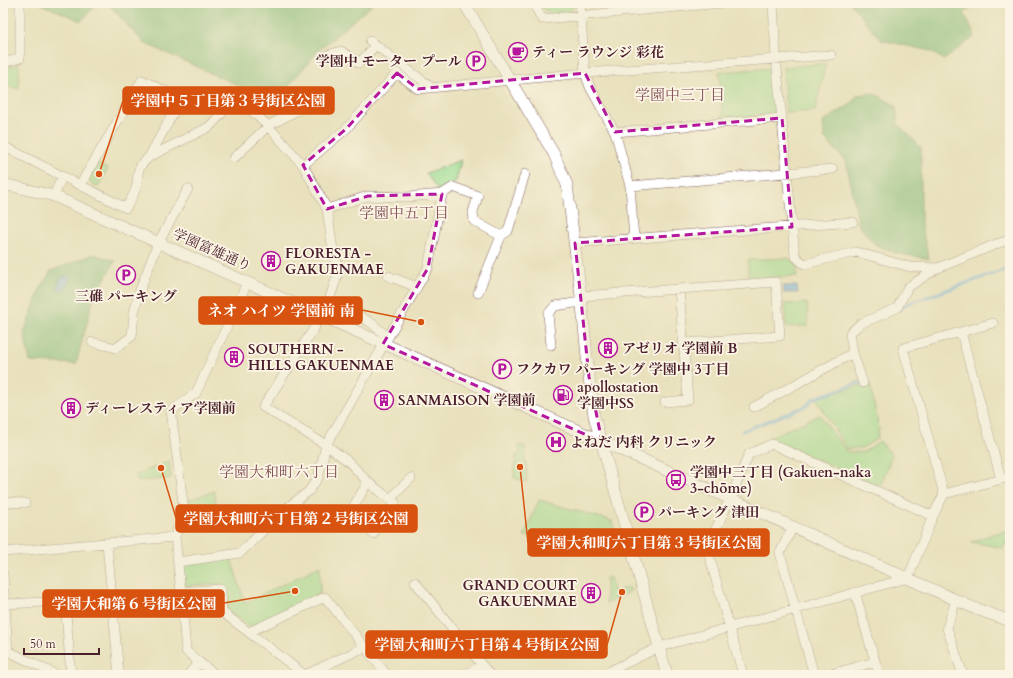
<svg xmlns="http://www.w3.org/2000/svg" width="1013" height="678" font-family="Cardo,'Noto Serif JP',serif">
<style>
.green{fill:#9cdb91;stroke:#737d5e}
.forest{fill:#7dbb7b;stroke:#646d53}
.water{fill:#71ade2;stroke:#5e6686}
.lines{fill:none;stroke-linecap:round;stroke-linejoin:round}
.stream{stroke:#71ade2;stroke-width:3}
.minor-tunnel{stroke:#c9baa0;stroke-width:9;stroke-dasharray:9 4.5;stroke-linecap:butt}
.minor-casing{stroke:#82635e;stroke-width:10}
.tertiary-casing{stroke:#82635e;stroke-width:12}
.minor{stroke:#fff;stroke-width:9}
.tertiary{stroke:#fff;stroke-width:11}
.marked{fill:none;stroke:#b5179e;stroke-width:3;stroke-dasharray:8 5;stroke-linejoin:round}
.labels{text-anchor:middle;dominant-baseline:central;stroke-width:3.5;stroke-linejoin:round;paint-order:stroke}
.poi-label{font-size:14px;font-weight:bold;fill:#4a1f2b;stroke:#fcf5e5;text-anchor:start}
.street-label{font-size:14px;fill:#4a1f2b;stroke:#fcf5e5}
.neighbourhood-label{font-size:15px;fill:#804f55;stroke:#fcf5e5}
.leader{fill:none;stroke:#d8530f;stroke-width:1.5}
.callout-dot{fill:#d8530f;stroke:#fcf5e5;stroke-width:1.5}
.callout{fill:#d8530f;stroke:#d8530f;stroke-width:1.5}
.callout-label{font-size:15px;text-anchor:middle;font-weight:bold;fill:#fff}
</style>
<rect width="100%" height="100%" fill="#fcf5e5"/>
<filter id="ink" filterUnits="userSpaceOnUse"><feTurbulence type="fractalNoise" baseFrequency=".025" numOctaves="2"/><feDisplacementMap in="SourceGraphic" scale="8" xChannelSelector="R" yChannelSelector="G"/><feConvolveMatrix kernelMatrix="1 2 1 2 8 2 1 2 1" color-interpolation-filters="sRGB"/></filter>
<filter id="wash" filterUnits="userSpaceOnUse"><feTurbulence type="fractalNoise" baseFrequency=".012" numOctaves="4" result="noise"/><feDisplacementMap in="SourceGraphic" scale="16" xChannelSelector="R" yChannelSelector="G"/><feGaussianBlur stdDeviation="0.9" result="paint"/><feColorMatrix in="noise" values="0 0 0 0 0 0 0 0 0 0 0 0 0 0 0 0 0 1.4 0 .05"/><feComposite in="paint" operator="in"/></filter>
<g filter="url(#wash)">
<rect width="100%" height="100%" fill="#e9e1bd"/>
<path class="green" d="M539,3h36v2l-5,6c-14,2 -23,6 -31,-8z
M826,63l-11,48 -29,2 -3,-43 1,-3z
M19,64v25l-16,-4v-17z
M772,68l2,3 3,38 -5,6 -49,4 -4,-47z
M461,160l-5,21 -17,11 -13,-19z
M98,163l10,6 -10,18 -7,-4 -2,-4z
M788,258l9,6v12l-49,3v-19z
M807,303l1,23 -22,1 -1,-23z
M870,383l9,46 -2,10 -15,9 -15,1 -31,-51z
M820,415l27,37h17l16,-11 12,14 -12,32 -112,-49z
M519,446h6l2,36 -13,-4 2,-23h4z
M169,461l2,17c-11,2 -22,1 -33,4l-2,-7z
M214,491l5,35 -27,3 -4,-29z
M539,500l73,21 6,24 -39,-1 -21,-8h-34z
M1010,530v11h-3l-4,7 -32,-6 22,-8z
M231,558l14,45 75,-37v28l-68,32h-4l-21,-15 -2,-24 -4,-3 -34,2 -3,-3 -1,-15 3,-4z
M610,577l3,15 16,-5 2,4 -25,13v-26z"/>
<path class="forest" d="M42,3h56l-17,18 -40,-17z
M107,3h267l-55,47 -44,52 -131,-59z
M850,3h129l-15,10 11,23 -31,24 -14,-9 -49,-11z
M874,93l22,13 2,18 23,23v78l8,34 -33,-6 -21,-9 -16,-18 -13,-65 -22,-23 -1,-16 28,-18 6,-9z
M94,254l21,7 -22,39 -17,64 -46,-2 -6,-29 16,-44 11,-18z"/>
<path class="water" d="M67,275l3,3 -1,4 -6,8h-3l-2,-2c-1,-6 3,-11 9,-13z
M783,286h14l1,7h-14z"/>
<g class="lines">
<path class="stream" d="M901,309l3,-4 106,-37
M742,431l65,-25 5,-7 49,-17"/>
</g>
</g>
<g filter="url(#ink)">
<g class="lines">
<path class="minor-tunnel" d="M315,327l14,-27"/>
<defs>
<path id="minor" d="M533,3l9,16 181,-16
M580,3l5,70 5,14 25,45 15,54 4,53
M773,3l3,55 19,198 9,8 52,-12 54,15 28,1 61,-25 11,-3
M370,41l61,46
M327,55l14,-4 18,12 17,-18
M3,63l17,-5v-55
M615,132l167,-14
M3,146l59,30 -8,20
M149,157l60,-30 28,-30 31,29 35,39 24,44 5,35 7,27 -10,29 41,22 18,15
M234,158l34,-32 28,-15
M303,165l43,-36 51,-56 21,16 167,-16 246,-18
M62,176l18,9 62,-105 39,19 -32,58c-15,14 -9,14 -13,31 -2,7 -7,14 -10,20l-46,-23
M630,186l203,-17
M327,209l41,-13 40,1 34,-3 11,-7 25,9 -5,16 1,9 27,15
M575,243l278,-21
M388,276l29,11
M478,293l23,-57 7,-5 17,-57
M581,296l195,-14 4,54 -96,7
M315,327l-52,80 63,38 23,17 19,20 27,21 -22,31
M961,332l40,147
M92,342l24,6 16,-12 2,-23 6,-23 18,-47 30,-54
M551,345l-3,-31 7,-8 26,-4
M863,383l-10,-30 -3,-20 10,-9 37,-16 11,-21 30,-19
M665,402l23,-2 -9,-111
M754,407l99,-54
M944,494l-41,-146 90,-25
M390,499l21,-21
M3,502l22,1
M345,521l23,-39
M793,526l-13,27 34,122
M107,543l12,132
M3,552l172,-15
M178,562l62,-9 43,-42 26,-20 9,-13 8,-33 102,-177 14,-74
M3,574l5,77 49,24
M415,582l75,93
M181,592l-6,-55 3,-9 8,-2 -15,-115 25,-18 51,-110
M855,592l24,83
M956,600l-9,28 16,47
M5,604l60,-3 6,74
M249,632l76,-35 62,78
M199,662l-13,-11 -5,-59 40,-3 1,23 83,63
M188,675l11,-13 17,13
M305,675l60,-28
M462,675l21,-9
M602,675l57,-28 249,-69 25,-62 11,-22 66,-17
M743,675l-36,-127 23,-49 19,-45 23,-10 161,72
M827,675l48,-13"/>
<path id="tertiary" d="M464,3l90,151 13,31 14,111 8,81 5,39 73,259
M3,184l51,12 920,412 36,13"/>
</defs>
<use href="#minor" class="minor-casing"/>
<use href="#tertiary" class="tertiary-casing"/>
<use href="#minor" class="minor"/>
<use href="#tertiary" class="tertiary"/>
</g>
</g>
<path d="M0 0H1013V678H0ZM397,73l21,16 167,-16 30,59 167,-14 10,109 -217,16 14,134 13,65 -219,-98 45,-76 14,-74 -74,2 -41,13 -24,-44 43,-36z" fill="#e9e1bd" fill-opacity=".55" fill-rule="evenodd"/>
<path class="marked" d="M397,73l21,16 167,-16 30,59 167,-14 10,109 -217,16 14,134 13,65 -219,-98 45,-76 14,-74 -74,2 -41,13 -24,-44 43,-36z"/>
<defs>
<symbol id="cafe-ring" viewBox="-11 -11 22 22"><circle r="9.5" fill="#fcf5e5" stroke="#b5179e" stroke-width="1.5"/><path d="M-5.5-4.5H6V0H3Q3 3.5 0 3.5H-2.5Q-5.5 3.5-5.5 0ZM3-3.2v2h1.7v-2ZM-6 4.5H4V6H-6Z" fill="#b5179e"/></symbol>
<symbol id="parking-ring" viewBox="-11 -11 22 22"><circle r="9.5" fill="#fcf5e5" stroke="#b5179e" stroke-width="1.5"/><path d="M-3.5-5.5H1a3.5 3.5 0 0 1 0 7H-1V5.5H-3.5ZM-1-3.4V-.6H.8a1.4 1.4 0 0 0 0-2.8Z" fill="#b5179e"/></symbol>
<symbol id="building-ring" viewBox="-11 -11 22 22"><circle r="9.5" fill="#fcf5e5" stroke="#b5179e" stroke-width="1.5"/><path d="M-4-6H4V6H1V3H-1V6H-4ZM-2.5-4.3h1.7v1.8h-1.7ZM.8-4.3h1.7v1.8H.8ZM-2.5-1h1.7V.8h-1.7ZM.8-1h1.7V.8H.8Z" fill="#b5179e"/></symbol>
<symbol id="fuel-ring" viewBox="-11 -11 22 22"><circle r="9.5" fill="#fcf5e5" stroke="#b5179e" stroke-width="1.5"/><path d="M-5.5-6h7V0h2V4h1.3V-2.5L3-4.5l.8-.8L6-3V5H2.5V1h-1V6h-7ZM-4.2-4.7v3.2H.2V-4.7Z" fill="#b5179e"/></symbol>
<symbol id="hospital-ring" viewBox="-11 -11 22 22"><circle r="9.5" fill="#fcf5e5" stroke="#b5179e" stroke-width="1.5"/><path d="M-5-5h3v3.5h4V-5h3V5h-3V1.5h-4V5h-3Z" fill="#b5179e"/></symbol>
<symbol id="bus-ring" viewBox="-11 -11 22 22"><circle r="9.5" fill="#fcf5e5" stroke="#b5179e" stroke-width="1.5"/><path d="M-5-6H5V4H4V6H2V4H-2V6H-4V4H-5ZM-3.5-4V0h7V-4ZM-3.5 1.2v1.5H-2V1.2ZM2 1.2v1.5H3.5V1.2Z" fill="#b5179e"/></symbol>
</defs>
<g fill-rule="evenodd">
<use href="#cafe-ring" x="507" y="41" width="22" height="22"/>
<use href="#parking-ring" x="465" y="50" width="22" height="22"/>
<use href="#building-ring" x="260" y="250" width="22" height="22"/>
<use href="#parking-ring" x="115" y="264" width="22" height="22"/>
<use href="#building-ring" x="597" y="337" width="22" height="22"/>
<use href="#building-ring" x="223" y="346" width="22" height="22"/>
<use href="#parking-ring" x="491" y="358" width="22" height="22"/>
<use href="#fuel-ring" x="552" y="384" width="22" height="22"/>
<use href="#building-ring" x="373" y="389" width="22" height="22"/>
<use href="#building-ring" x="60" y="397" width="22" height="22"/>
<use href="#hospital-ring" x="545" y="431" width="22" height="22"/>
<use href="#bus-ring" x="665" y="469" width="22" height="22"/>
<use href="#parking-ring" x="633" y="501" width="22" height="22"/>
<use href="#building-ring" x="580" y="582" width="22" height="22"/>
</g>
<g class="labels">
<g class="poi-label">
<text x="532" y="52">ティー ラウンジ 彩花</text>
<text x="462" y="61" text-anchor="end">学園中 モーター プール</text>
<text x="285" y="253">FLORESTA -<tspan x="285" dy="16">GAKUENMAE</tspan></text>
<text x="126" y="296" text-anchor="middle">三碓 パーキング</text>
<text x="622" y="348">アゼリオ 学園前 B</text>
<text x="248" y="349">SOUTHERN -<tspan x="248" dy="16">HILLS GAKUENMAE</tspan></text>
<text x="516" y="369">フクカワ パーキング 学園中 3丁目</text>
<text x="577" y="387">apollostation<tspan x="577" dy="16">学園中SS</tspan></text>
<text x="398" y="400">SANMAISON 学園前</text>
<text x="85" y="408">ディーレスティア学園前</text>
<text x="570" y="442">よねだ 内科 クリニック</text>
<text x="690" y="472">学園中三丁目 (Gakuen-naka<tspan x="690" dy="16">3-chōme)</tspan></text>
<text x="658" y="512">パーキング 津田</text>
<text x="577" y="585" text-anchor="end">GRAND COURT<tspan x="577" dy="16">GAKUENMAE</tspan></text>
</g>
<g class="street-label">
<text transform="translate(212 250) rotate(24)">学園富雄通り</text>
</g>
<g class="neighbourhood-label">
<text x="680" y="95">学園中三丁目</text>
<text x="404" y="213">学園中五丁目</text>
<text x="279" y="472">学園大和町六丁目</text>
</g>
</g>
<path class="leader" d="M99 174L123 101M421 322L362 310M161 468L176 518M520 467L528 543M295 591L224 603M622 592L607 645"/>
<g class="callout-dot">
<circle cx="99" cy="174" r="4"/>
<circle cx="421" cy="322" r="4"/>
<circle cx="161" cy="468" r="4"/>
<circle cx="520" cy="467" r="4"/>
<circle cx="295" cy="591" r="4"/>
<circle cx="622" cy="592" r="4"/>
</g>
<g class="callout">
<rect x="123" y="87" width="211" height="27" rx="4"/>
<rect x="199" y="297" width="163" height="27" rx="4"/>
<rect x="176" y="505" width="241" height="27" rx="4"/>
<rect x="528" y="529" width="241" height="27" rx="4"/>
<rect x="43" y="590" width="181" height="27" rx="4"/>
<rect x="366" y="631" width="241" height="27" rx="4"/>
</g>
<g class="callout-label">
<text x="228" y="106">学園中５丁目第３号街区公園</text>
<text x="281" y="316">ネオ ハイツ 学園前 南</text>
<text x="296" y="524">学園大和町六丁目第２号街区公園</text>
<text x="649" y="548">学園大和町六丁目第３号街区公園</text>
<text x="134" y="609">学園大和第６号街区公園</text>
<text x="487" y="650">学園大和町六丁目第４号街区公園</text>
</g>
<rect width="1013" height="678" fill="none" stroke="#fcf5e5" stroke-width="16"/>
<path d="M24 648v6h75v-6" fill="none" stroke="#4a1f2b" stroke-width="2"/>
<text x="30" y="648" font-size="12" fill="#4a1f2b" stroke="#fcf5e5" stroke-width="3" paint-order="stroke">50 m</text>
</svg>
